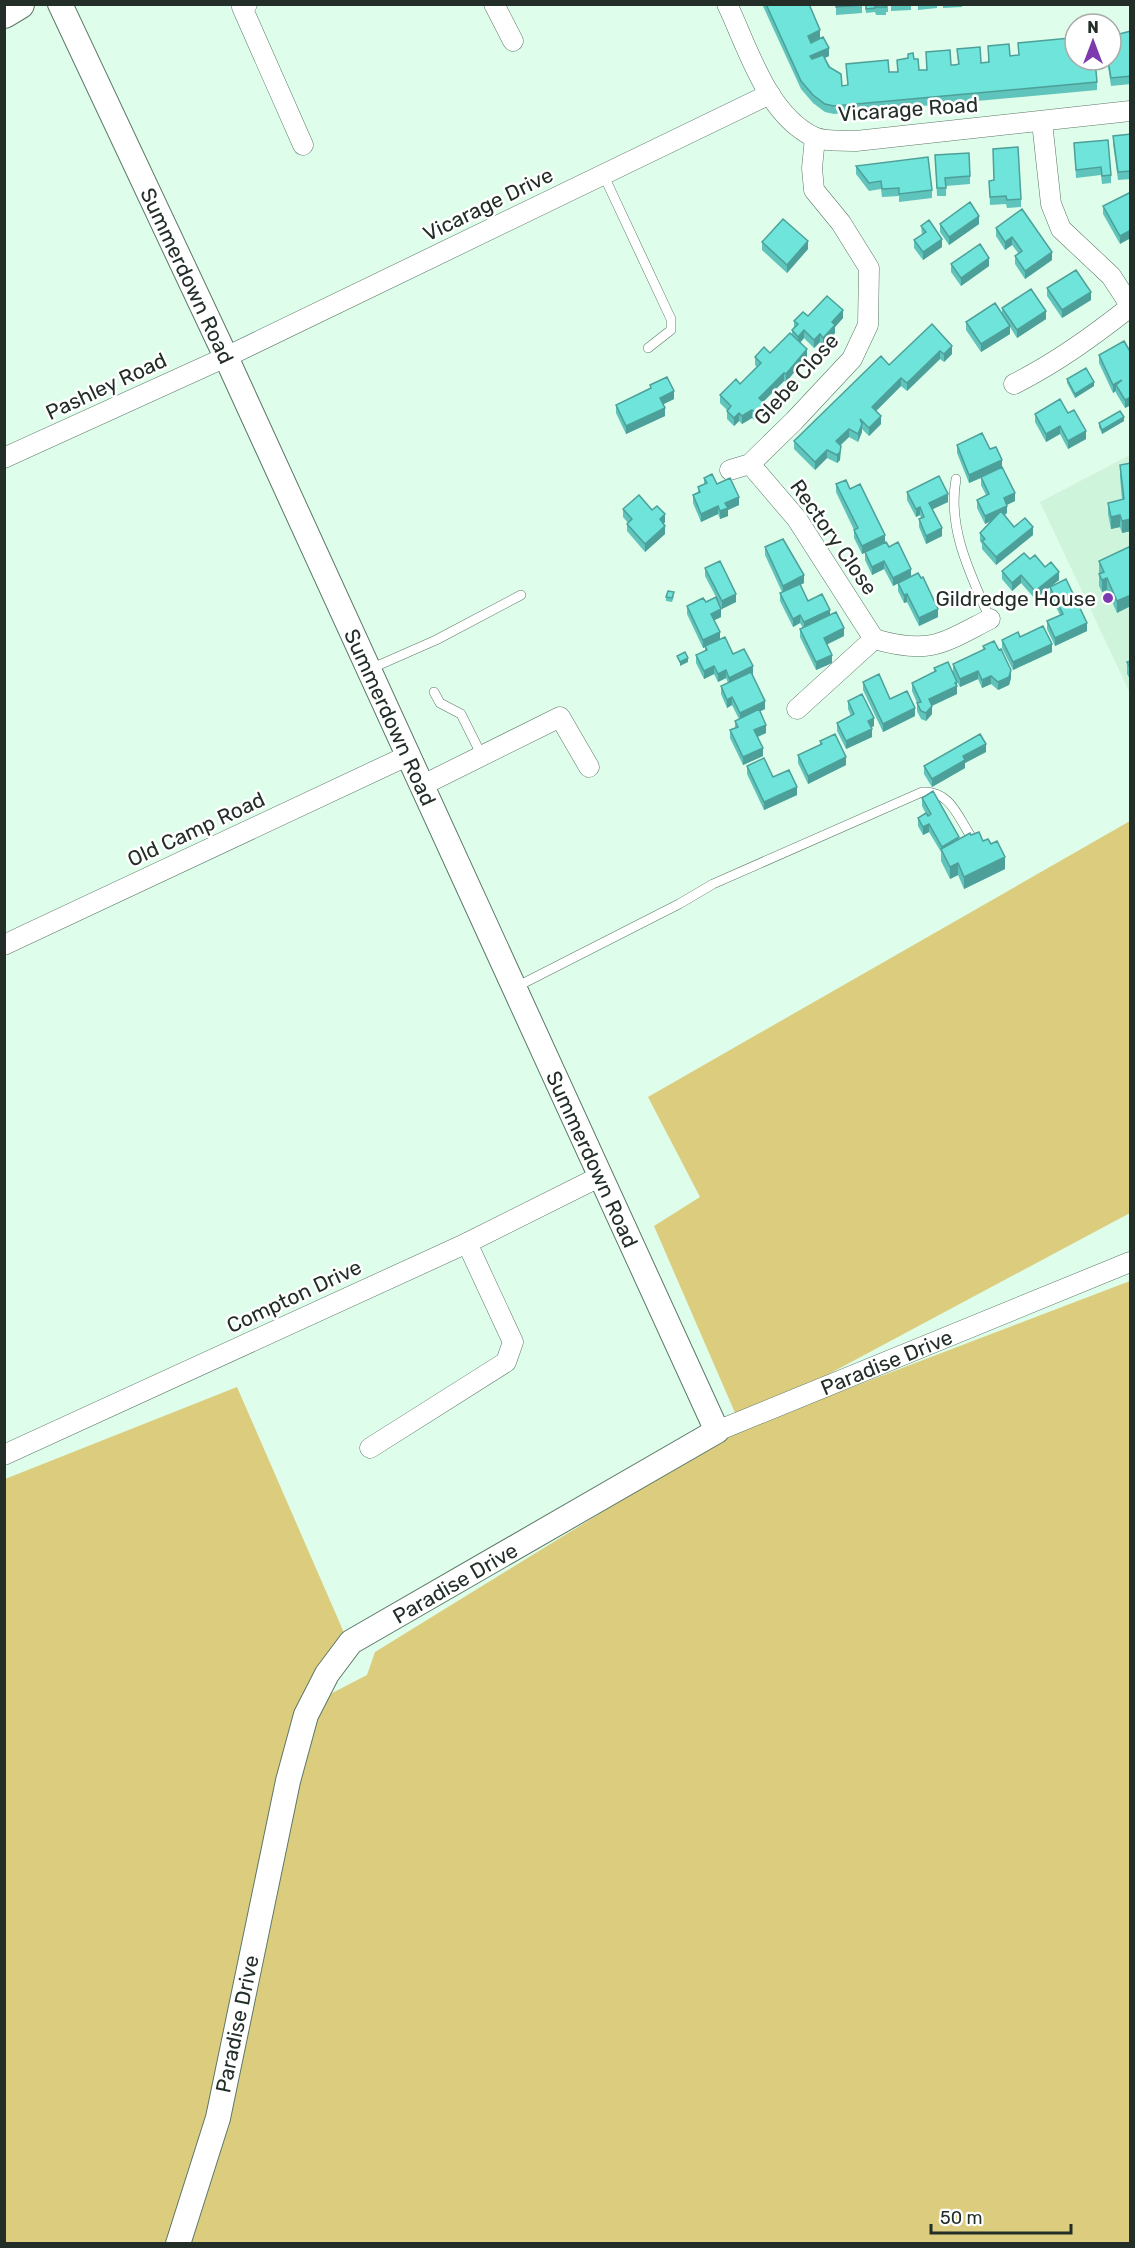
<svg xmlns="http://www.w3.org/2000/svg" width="1135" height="2248" font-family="Rubik,sans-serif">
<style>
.built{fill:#cef4dc}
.green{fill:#dccd7e}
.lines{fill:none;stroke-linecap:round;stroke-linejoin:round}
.service-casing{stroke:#5c7867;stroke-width:10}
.minor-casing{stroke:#5c7867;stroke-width:21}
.tertiary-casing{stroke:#5c7867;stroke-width:26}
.primary-casing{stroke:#5c7867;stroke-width:32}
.service{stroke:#fff;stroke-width:9}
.minor{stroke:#fff;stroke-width:20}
.tertiary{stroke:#fff;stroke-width:24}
.primary{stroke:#fff;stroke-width:30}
.wall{fill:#5fc4bb}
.shaded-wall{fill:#4da099}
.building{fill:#6ee4da;stroke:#4da099;stroke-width:1.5}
.poi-dot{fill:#7c3aae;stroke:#fff;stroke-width:2}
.labels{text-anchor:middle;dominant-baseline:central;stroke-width:5;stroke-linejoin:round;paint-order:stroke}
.street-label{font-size:21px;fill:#222e27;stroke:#fff}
.poi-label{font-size:21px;fill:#222e27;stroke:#fff;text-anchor:end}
</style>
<rect width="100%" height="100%" fill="#defdea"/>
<path class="built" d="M1130,455v238l-90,-191z"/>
<path class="green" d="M1130,821v392l-391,209 -85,-196 46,-29 -52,-100z
M1130,1281v962l-1125,1v-765l232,-92 115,264 -45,55 60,-31 8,-23 354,-218z"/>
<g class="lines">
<defs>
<path id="service" d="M603,174l68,145v11l-23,18
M956,479c-9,50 15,96 34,140
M370,669l66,-29 85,-45
M434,692l6,11 21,11 21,42
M516,987l163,-83 34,-20 209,-92c28,-2 36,25 50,46"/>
<g id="minor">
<path d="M247,4l-5,3 61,138"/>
<path d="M494,4l19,37"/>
<path d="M727,4c21,44 40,111 87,133 11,5 30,3 42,4l274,-30"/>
<path d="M1042,122l9,82 10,25 50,47 19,29"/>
<path d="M1014,384c42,-21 79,-48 116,-77"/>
<path d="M4,458l222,-101 544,-263"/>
<path d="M750,464l47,55 77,120 -77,70"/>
<path d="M730,470l20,-6 44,-43 58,-62 16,-34 1,-57 -28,-45 -27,-33 -2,-22 3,-30"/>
<path d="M874,639c56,16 67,5 116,-20"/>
<path d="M421,786l139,-69 29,50"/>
<path d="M4,945l403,-189"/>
<path id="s1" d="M717,1431l413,-169"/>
<path d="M370,1448l136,-86 7,-20 -46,-99"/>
<path d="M4,1455l463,-212 134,-67"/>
</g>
<g id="tertiary">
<path id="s2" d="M60,4l166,353 491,1074 -366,211 -24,32 -21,41 -18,66 -70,337 -40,126"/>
</g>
<path id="primary" d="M4,13l15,-9"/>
</defs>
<use href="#service" class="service-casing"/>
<use href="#minor" class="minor-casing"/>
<use href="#tertiary" class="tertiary-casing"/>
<use href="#primary" class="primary-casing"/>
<use href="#service" class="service"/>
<use href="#minor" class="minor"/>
<use href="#tertiary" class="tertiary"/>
<use href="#primary" class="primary"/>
</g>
<path class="wall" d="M762,4h47l11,34 9,18 -4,2 17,28 6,-1 -2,-21 43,8h8v-12l17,-1 5,11h7v-18l25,13 7,-1 -1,-15 24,14 7,-1v-16l22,10 8,-1v-12l53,9 26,30v8l-263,24 -9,-2 -12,-9 -12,-14z
M836,4h26v9l-26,2z
M865,4h23v8h-2v3h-10l-1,-3 -9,1z
M891,4h20v6l-20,1z
M918,4h19v4l-19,2z
M943,4h19v3l-19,1z
M1131,31v53l-20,2 -4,-26h4z
M1131,134v45l-13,1 -5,-36v-8z
M1074,143l37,32v8l-9,1 -1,-9 -25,3z
M935,155l35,21v8l-24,2v10h-9z
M856,166l76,24v8l-33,4v-6l-17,1 -1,-8 -12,2 -13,-17z
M994,180l27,19v8l-14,1 -1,-4 -16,1 -1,-24z
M1131,192l-11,52 -17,-30v-8z
M940,224h39l-30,21 -9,-13z
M921,226l21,21 -19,13 -9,-12v-8l8,-6z
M996,228l56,32 -27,19 -10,-15v-8l4,-2 -7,-9 -7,5 -9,-14z
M762,242l46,7 -21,24 -25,-23z
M951,264l38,2 -28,20 -10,-14z
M1047,288l44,12 -29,18 -15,-22z
M1002,308l44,11 -29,19 -7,-11v7l-29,18 -15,-22v-8l36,-7z
M808,316l35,2 -8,9v6l-12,13 -3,-4 -6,6 -10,-10 -4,5 7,14 -21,25 -2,-1 -21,21 3,11 -9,9 -5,-4 -10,6 -3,-3 -5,5 -7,-7v-9l-7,-7v-8l20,-11 17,-17 -2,-2v-8l15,-4 22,-18v-5l2,-3v-6z
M932,324l20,30 -8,8 -4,-3 -33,32 -6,-5 -25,25 5,13 -12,12 -7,-7v3l-4,10 -9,-5 -8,8 -1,15 -3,3 -10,-5 -12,12 -21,-21v-8l95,-76z
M1131,353v52l-6,3 -9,-15v-2l-3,2 -14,-30v-8z
M1067,379l27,7 -19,12 -8,-15z
M650,385l24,14 -11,5 2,12 -39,18 -10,-21v-8l34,-16z
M1068,413l18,26 -18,10 -8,-15 -14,8 -11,-20v-8z
M1124,421l-22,13 -3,-7v-4z
M957,445l33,4 12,18 13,34 -8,4v8l-2,2 9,12 19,8 -37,30 -14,-16v-5l-2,-3v-8l11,-12 -6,3 -8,-16v-8l9,-5 -5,-10v-7l-12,5 -12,-30z
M1131,463v68l-9,2 -2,-6 -9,2 -3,-15v-11l14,-3 -2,-23v-12z
M704,478l13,6 22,21 -11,5v6l-8,3 -2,-5 -17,8 -8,-19v-8l5,-3v-5l6,-2z
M836,484l14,5 35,53 26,35 27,40 -19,9 -12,-24 -3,1 -6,-12v-8l-5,3 -9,-17 -12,6 -7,-15v-7l-3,1 -8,-16v-8l-18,-38z
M907,492l41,10 -16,7 10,27 -16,8 -7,-17v-8l2,-1 -1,-3 -4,2 -9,-17z
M623,509l29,1 13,12 -2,2 2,10 -20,18 -18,-21v-7l1,-1 -5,-6z
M1131,546l-14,67 -10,-23 -5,2 -3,-6v-25z
M765,547l39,36 -4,2 8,16 22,14 14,21 -17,8 5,19 -16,7 -16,-33v-8l3,-1 -3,-5 -7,4 -13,-26v-8l2,-1 -17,-37z
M1030,559l15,8 14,13 -8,6 36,45 -32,15 -8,-17v-8l13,-6 -10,-20v-8l-15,12 -14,-16 -9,8 -10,-12v-8z
M705,568l31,34 -15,7v8l-7,3 6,19 33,35 -1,1 13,34 -5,2 6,22 -8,4 5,19 -20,9 -13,-27v-8l5,-2v-7l4,-2 -7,-14 -5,3 -6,-14v-8l7,-3 -2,-5 -8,4 -4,-8 -10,5 -8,-16v-8l9,-4v-4l-2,1 -16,-34v-8l19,-4 10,-5 -11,-21z
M674,596l-2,6 -6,-1v-4z
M1020,637l32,15 -39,18 -11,-22v-8z
M983,646l28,32 -2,7 -11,5 -7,-6 -9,4 -4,-9 -18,8 -3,-5v12l-25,12v8l-6,7 -5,-2 -4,-8v-8l-5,-12v-8l22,-11v-4l19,4v-8l30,-14z
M1131,661v20l-4,-7v-12z
M863,682l27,17 25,17 -32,16 -20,-42z
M848,701l26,25 -3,1 1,10 -26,12 -9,-18v-8l14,-7 -3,-7z
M820,741l26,24 -38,19 -10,-21v-8l22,-10z
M986,752l-21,11v5l-33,19 -8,-13v-8z
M747,766l26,11 24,18 -33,15 -17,-36z
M922,798l37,41 12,-4 12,6 22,28 -41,20 -6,-14 -8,4 -9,-18v-9l-12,-20 -6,3 -5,-9v-8l8,-4 -4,-8z"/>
<path class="shaded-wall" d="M820,30v8l-12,6v-8z
M829,48v8l-19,8v-8z
M979,216v8l-30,21v-8z
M1131,230v8l-11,6v-8z
M1012,237v8l-7,5v-8z
M942,239v8l-19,13v-8z
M808,241v8l-21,24v-8z
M1052,252v8l-27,19v-8z
M989,258v8l-28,20v-8z
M1091,292v8l-29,18v-8z
M843,310v8l-8,9v6l-12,13v-8l9,-16z
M1046,311v8l-29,19v-8z
M1010,326v8l-29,18v-8z
M804,330v8l-6,7v-8z
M820,334v8l-6,6v-8z
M952,346v8l-8,8v-8z
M807,349v8l-21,25v-8z
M940,351v8l-33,32v-8z
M784,373v8l-25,25v-8z
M901,378v8l-29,29v-8z
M1122,380l-6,5v6l-3,2v-8z
M1094,382v4l-19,12v-4z
M674,391v8l-14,7v-8z
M1131,397v8l-6,3v-8z
M766,405v8l-9,9v-8z
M665,408v8l-39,18v-8z
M752,410v8l-10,6v-8z
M739,413v8l-5,5v-8z
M881,416v8l-12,12v-8z
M1124,417v4l-22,13v-4z
M862,424v8l-4,10v-8z
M1060,426v8l-14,8v-8z
M849,429v8l-13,12v-8z
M1086,431v8l-18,10v-8z
M841,446l-1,14 -3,3v-8z
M827,450v8l-12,12v-8z
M1002,460v8l-33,15v-8z
M1015,493v8l-11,5v-8z
M948,494v8l-19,9v-8z
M739,497v8l-11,5v6l-8,3v-8l5,-8z
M718,506v8l-17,8v-8z
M1007,506v7l-22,11v-8z
M920,507v8l-4,2v-8z
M665,514v8l-5,5v-8z
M1120,515v12l-9,2v-12z
M1131,519v12l-9,2v-12z
M665,526v8l-20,18v-8z
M1033,527v8l-37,30v-8z
M942,528v8l-16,8v-8z
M885,535v8l-23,11v-8z
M884,561v8l-12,6v-8z
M911,569v8l-18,9v-8z
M1059,572v8l-24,19v-8z
M804,575v8l-21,11v-8z
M1021,575v8l-9,8v-8z
M1107,578v12l-5,2v-12z
M736,594v8l-14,7v-8z
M907,594v8l-3,1v-8z
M1131,595v11l-14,7v-12z
M721,609v8l-10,5v-8z
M938,609v8l-19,9v-8z
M830,610v8l-26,12v-8z
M800,615v8l-7,4v-8z
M1087,623v8l-32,15v-8z
M844,628v8l-20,10v-8z
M720,632v8l-17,8v-8z
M1052,644v8l-39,18v-8z
M832,655v8l-16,7v-8z
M688,658v4l-8,4v-4z
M714,666v8l-10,5v-8z
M753,666v8l-24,12v-8z
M726,670v8l-8,4v-8z
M1011,670v8l-2,7 -11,5v-8z
M978,671v8l-18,8v-8z
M991,676v8l-9,4v-8z
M957,682v12l-28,13v-8z
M732,697v8l-5,3v-8z
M765,701v8l-25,12v-8z
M932,706v8l-6,7v-8z
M915,708v8l-32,16v-8z
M874,718v8l-6,3v-8z
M766,725v8l-12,5v-8z
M872,729v8l-26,12v-8z
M986,744v8l-21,11v5l-33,19v-8l31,-23z
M763,748v8l-20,9v-8z
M846,757v8l-38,19v-8z
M797,787v8l-33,15v-8z
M929,824v8l-6,3v-8z
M1005,857v12l-41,20v-12z
M958,863v12l-8,4v-12z"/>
<path class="building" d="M766,4h43l11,26 -12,6 3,7 12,-6 6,11 -19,8 2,3 11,-4 6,12 12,7 1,12 6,-1 -2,-21 42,-4 1,12h9l-1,-12 11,-2v-4l5,-1 1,6h4l1,11h8l-1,-18 24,-2 1,15h4l4,-1 -2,-15 23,-2 1,16 8,-1 -1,-16 21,-2 1,12 9,-1 -1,-12 52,-5 1,14h4v8h20l2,22 -263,24 -9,-2 -12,-9 -12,-14z
M836,4h26v1l-26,2z
M866,4h9v4l-9,1z
M875,4h10l1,3h-10z
M1131,31v45l-20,2 -3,-18h3v-24z
M1131,134v37l-13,1 -5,-36z
M1108,140l3,35 -9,1 -1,-9 -25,3 -2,-27z
M1018,147l3,52 -14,1 -1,-4 -16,1 -1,-16 5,-1 -1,-31z
M969,153l1,23 -25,2 1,10h-9l-2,-33z
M928,157l4,33 -33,4v-6l-17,1 -1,-8 -12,2 -13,-17z
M1131,192v38l-11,6 -17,-30z
M970,202l9,14 -30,21 -9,-13z
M1022,209l30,43 -27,19 -10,-15 7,-5 -10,-14 -7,5 -9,-14z
M783,219l25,22 -21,24 -25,-23z
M929,220l13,19 -19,13 -9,-12 12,-8 -5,-6z
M980,244l9,14 -28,20 -10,-14z
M1076,270l15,22 -29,18 -15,-22z
M1031,289l15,22 -29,19 -15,-22z
M827,296l16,14 -11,12 3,3 -12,13 -3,-4 -6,6 -10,-10 -6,7 -6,-7 6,-6 -4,-3 9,-9 5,4z
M995,303l15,23 -29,18 -15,-22z
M932,324l20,22 -8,8 -4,-3 -33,32 -6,-5 -29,29 9,9 -12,12 -9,-9 2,5 -4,10 -9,-5 -13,12 5,5 -1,6 -3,3 -10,-5 -12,12 -21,-21 87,-85 8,9z
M790,333l17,16 -21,25 -2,-1 -25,25 7,7 -9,9 -5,-4 -10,6 -3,-3 -5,5 -7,-7 4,-5 -11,-11 16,-16 4,5 21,-21 -6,-6 9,-10 6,6z
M1124,341l7,12v44l-6,3 -9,-15 6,-5 -9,5 -14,-30z
M1086,368l8,14 -19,12 -8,-15z
M667,377l7,14 -14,7 5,10 -39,18 -10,-21 35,-17 -1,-3z
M1060,399l8,14 6,-3 12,21 -18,10 -8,-15 -14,8 -11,-20z
M1120,411l4,6 -22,13 -3,-7z
M982,433l8,16 6,-2 6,13 -33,15 -12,-30z
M1131,463v56l-9,2 -2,-6 -9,2 -3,-14 16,-4 -4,-34z
M1002,467l13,26 -11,5 3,8 -22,10 -8,-16 12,-6 -8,-17z
M712,474l5,10 13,-6 9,19 -14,6 3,5 -8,3 -2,-5 -17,8 -8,-19 7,-3 -2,-5 9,-4 -3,-5z
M939,476l9,18 -19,9 13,25 -16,8 -7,-17 5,-2 -4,-10 -4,2 -9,-17z
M846,480l4,9 10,-5 25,51 -23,11 -8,-16 4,-2 -22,-44z
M639,495l13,15 5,-4 8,8 -5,5 5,7 -20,18 -18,-20 5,-5 -9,-10z
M1001,511l13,16 11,-9 8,9 -37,30 -14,-16 3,-2 -5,-6z
M783,539l21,36 -21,11 -18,-39z
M886,542l3,5 9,-5 13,27 -18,9 -9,-17 -12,6 -7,-15z
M1131,546v49l-14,6 -10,-23 -5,2 -3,-6 5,-2 -5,-11z
M1024,553l6,6 5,-4 10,12 6,-5 8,10 -24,19 -14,-16 -9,8 -10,-12z
M720,561l16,33 -14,7 -17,-33z
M918,573l3,5 2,-1 15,32 -19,9 -12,-24 -3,1 -6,-12z
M1066,579l21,44 -32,15 -8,-17 16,-7 -13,-27z
M800,584l8,17 14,-7 8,16 -26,12 -4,-7 -7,4 -13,-26z
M668,591l6,1 -2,6 -6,-1z
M716,597l5,12 -10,5 9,18 -17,8 -16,-34 16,-8 3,4z
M836,612l8,16 -20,10 8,17 -16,7 -16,-33z
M1043,626l9,18 -39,18 -11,-22 16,-8 2,5z
M725,637l8,17 11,-5 9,17 -24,12 -3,-8 -8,4 -4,-8 -10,5 -8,-16 11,-5 -2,-4z
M994,641l5,9 2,-1 10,21 -2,7 -11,5 -7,-6 -9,4 -4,-9 -18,8 -7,-15 32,-15 -2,-3z
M685,652l3,6 -8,4 -3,-6z
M1131,661v8l-4,-7z
M948,662l9,20 -2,1 2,3 -28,13 3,7 -6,7 -5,-2 -4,-8 4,-1 -9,-19 24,-12 -2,-3z
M751,672l14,29 -25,12 -8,-16 -5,3 -6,-14z
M879,674l11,25 17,-8 8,17 -32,16 -20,-42z
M862,694l12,24 -6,3 4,8 -26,12 -9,-18 17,-9 -6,-13z
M759,709l7,16 -12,5 9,18 -20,9 -13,-27 8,-3 -3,-6z
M835,734l11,23 -38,19 -10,-21 24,-11 -2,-3z
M980,734l6,10 -23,12 2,4 -33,19 -8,-13z
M764,758l9,19 16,-7 8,17 -33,15 -17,-36z
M933,791l26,46 -17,10 -13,-23 -6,3 -5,-9 8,-5 2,3 3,-2 -9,-16z
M979,832l4,9 5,-2 3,5 6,-3 8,16 -41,20 -6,-14 -8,4 -9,-18 29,-16 1,2z"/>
<circle class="poi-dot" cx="1108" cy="598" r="6"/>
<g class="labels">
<g class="street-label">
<text transform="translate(908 109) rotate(-4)">Vicarage Road</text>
<text transform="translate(488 204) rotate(-26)">Vicarage Drive</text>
<text stroke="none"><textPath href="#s2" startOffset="300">Summerdown Road</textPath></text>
<text transform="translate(796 379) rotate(-48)">Glebe Close</text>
<text transform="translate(106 386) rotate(-25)">Pashley Road</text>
<text transform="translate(834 537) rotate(55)">Rectory Close</text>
<text stroke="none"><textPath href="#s2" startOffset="786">Summerdown Road</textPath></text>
<text transform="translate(196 829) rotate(-25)">Old Camp Road</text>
<text stroke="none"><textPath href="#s2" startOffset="1272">Summerdown Road</textPath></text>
<text transform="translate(294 1296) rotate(-25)">Compton Drive</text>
<text stroke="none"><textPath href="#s1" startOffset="183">Paradise Drive</textPath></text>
<text transform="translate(455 1583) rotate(-30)">Paradise Drive</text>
<text transform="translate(237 2024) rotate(-78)">Paradise Drive</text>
</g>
<g class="poi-label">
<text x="1096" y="598">Gildredge House</text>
</g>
</g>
<rect width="1135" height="2248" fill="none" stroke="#222e27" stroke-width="12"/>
<g transform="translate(1093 42)"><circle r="28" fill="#ffffff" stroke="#a7aba9" stroke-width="1.5"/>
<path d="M0-4.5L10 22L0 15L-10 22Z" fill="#7c3aae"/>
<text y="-9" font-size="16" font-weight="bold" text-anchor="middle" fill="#222e27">N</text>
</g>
<path d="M931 2224v9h140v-9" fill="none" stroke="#222e27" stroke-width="3"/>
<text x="940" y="2224" font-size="18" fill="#222e27" stroke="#ffffff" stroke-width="4.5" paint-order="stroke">50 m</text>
</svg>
